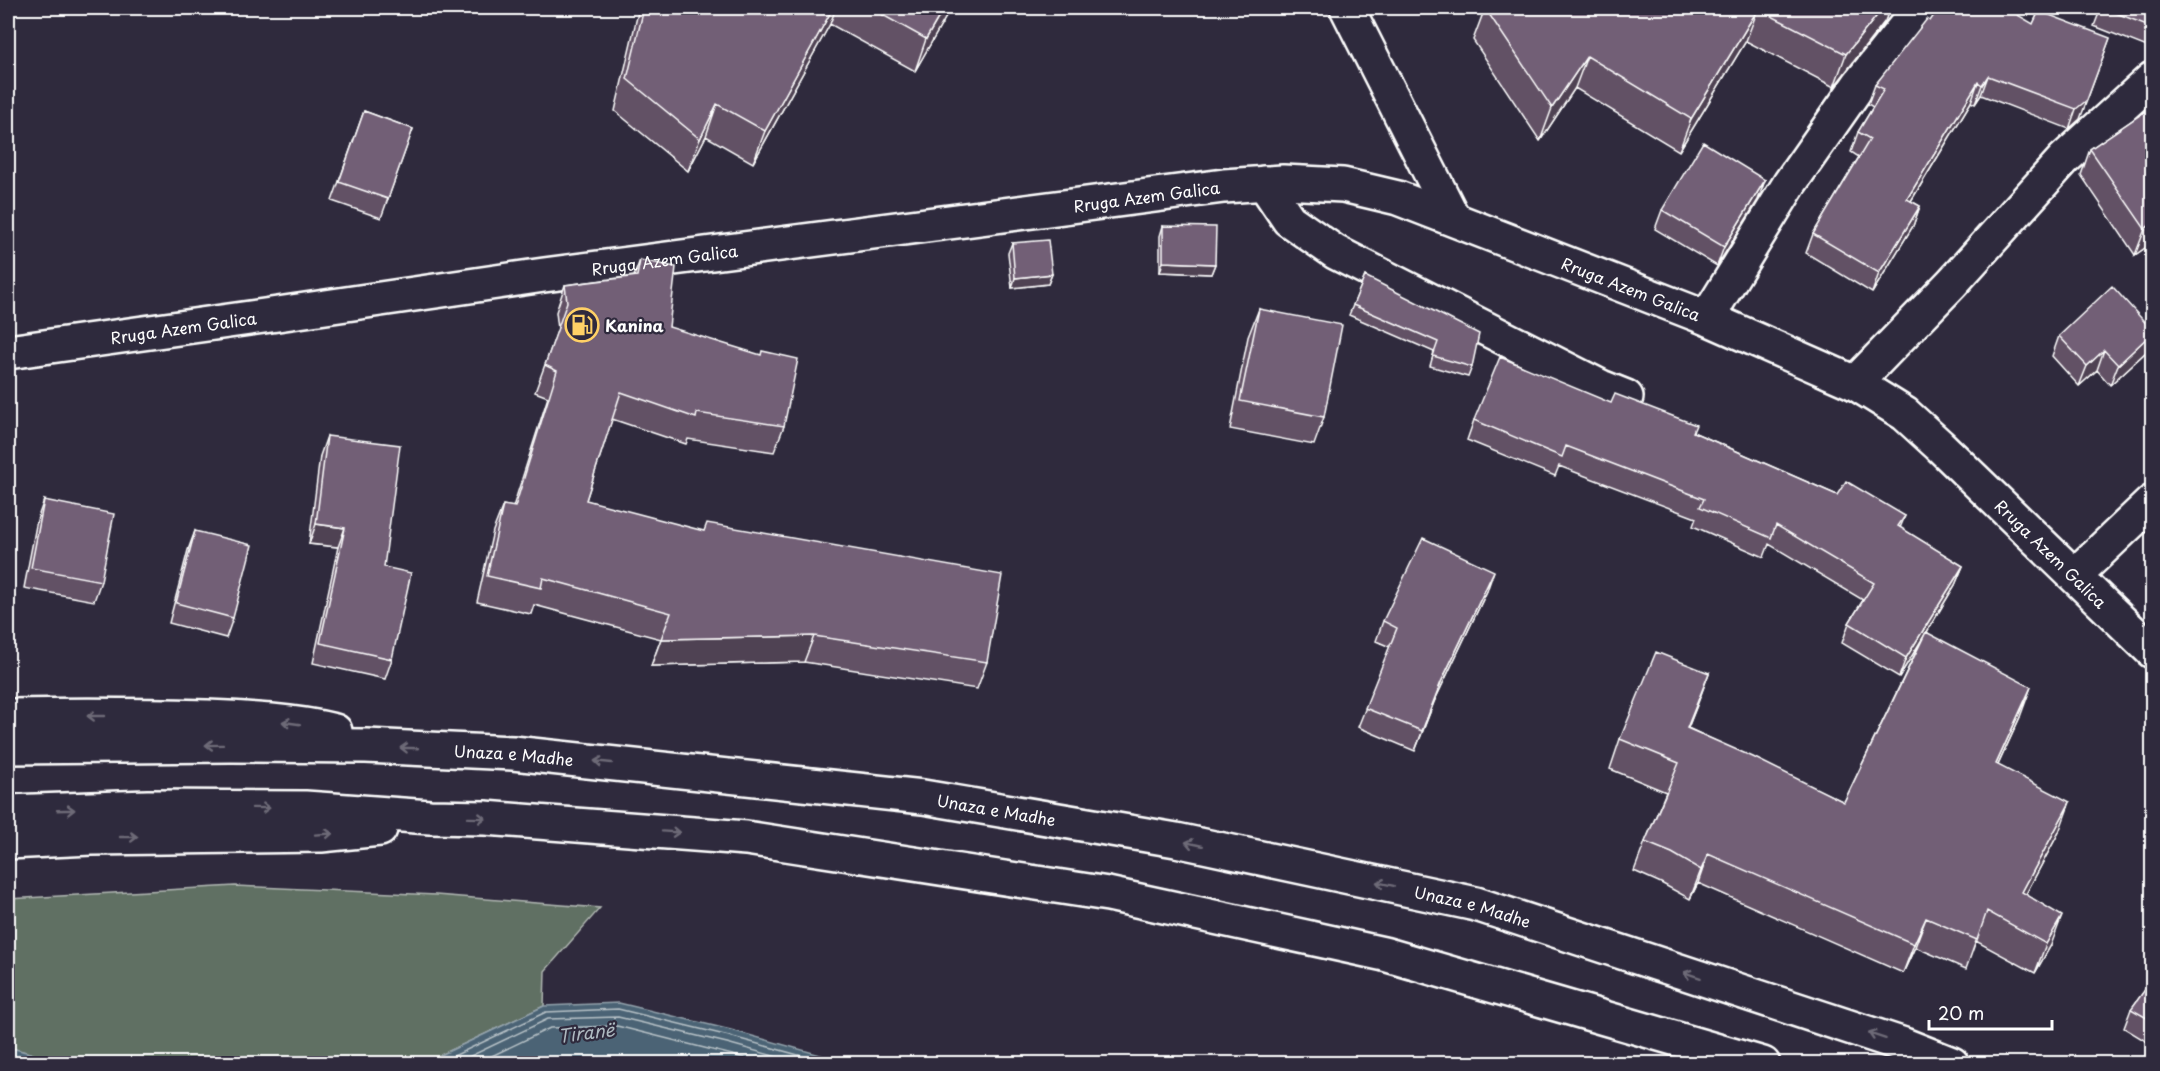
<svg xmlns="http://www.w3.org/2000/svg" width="2160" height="1071" font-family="'Playpen Sans',sans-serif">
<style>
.green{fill:#616f64;stroke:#b0b7b2;stroke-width:1.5}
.water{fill:#4b6474;stroke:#93a2ac;stroke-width:1.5}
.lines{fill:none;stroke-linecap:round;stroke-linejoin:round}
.shore{stroke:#b7c1c7;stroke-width:1.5}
.street-casing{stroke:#fff;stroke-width:38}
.secondary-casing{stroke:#fff;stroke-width:38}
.highway-casing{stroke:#fff;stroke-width:38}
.street{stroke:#2f2a3d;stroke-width:33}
.secondary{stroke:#2f2a3d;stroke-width:33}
.highway{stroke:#2f2a3d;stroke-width:33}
.wall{fill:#625165;stroke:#fff;stroke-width:1.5}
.shaded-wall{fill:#504253;stroke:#fff;stroke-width:1.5}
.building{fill:#725e76;stroke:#fff;stroke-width:1.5}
.oneway{stroke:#6d6a77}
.labels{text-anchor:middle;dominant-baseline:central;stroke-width:4.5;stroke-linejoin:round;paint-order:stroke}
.street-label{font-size:16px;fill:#fff;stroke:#2f2a3d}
.poi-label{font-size:16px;font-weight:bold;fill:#fff;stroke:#2f2a3d;text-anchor:start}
.water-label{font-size:18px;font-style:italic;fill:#aeb9c0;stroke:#2f2a3d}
</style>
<rect width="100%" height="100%" fill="#2f2a3d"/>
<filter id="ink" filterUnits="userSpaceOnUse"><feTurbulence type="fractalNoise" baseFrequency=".0167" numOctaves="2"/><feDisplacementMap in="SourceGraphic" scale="12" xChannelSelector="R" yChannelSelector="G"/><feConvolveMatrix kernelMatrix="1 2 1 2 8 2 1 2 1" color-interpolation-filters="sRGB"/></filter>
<g filter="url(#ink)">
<path class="green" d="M235,886l201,9 164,13 -55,63 -1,35 -120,57 -393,1 2,-10 -25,-7v-148z"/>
<path class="water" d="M619,1003l112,27 118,33 -254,-1 -171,1 120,-57z
M8,1047l25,7 -2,9h-23z"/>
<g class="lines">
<path class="shore" d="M437,1064l109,-52 72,-3 111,27 102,28
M454,1064l94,-45 70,-2 109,26 75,21
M475,1064l75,-36 67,-2 151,38"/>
<defs>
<path id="street" d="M1347,8l106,210
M1264,183l25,37 46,32 266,135 25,10
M1707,318l83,-135 70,-100 60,-75
M1855,383l97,-100 112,-124 88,-80
M2075,575l77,-73"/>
<g id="secondary">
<path id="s1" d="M8,352l256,-36 280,-41 680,-89 59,-4 60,3 55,13 309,120 148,65 50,31 34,31 213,206"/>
</g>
<g id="highway">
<path d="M8,716c66,-1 132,-1 198,1 43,2 87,4 129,14"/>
<path id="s2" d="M8,747l223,-2 135,1 147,7 410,44 253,43 300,64 428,141 48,19"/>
<path d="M8,812l140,-5 157,1 125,9 55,1 261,20 362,56 276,60 379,110"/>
<path d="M8,842l83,-4 230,-3 59,-6"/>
</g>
</defs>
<use href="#street" class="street-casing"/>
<use href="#secondary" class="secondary-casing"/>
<use href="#highway" class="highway-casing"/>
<use href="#street" class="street"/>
<use href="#secondary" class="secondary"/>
<use href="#highway" class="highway"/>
</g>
<path class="wall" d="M639,8h312l-36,63 -85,-47 -77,139 -47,-27 -18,35 -73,-60z
M1485,8h405l-5,13 -51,66 -88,-46 -67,110 -104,-63 -35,53 -67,-101z
M2101,8h51v41l-58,-23z
M2039,11l41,108 -11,10 -88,-34 -6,9 -4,-2 -60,99 9,5 -7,20 -41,67 -66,-40 7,-19 46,-77 -8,-5 7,-20 15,-25 -5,-3 7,-19 55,-64 103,3z
M2152,107v136l-17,12 -54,-80 9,-26z
M364,111l49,18 -32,89 -49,-17z
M1765,180l-7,20 -41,66 -62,-37 7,-19z
M1163,226l52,38 -4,10 -51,-2v-36z
M1012,243l40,31 -4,10 -36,4 -4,-35z
M640,260l29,67 115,99 -10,26 -86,-13 -2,5 -74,-25 -26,81 401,162 -10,27 -173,-27 -153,4 10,-27 -127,-34 -3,9 -54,-12 16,-71 10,-26 10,2 35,-110 -13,-5 23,-63 -2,-17 9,-27 69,-9z
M1365,276l107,91 -4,10 -38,-11 4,-14 -85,-37z
M1259,309l65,108 -10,28 -84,-16 18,-92z
M2152,330v7l-5,14 -37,34 -13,-15 -18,16 -27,-30 7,-20z
M1611,403l82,29 144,63 68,21 -5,12 63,38 -8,19 -28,47 93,85 -22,48 61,67 -33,62 25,51 -16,28 -59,-32 -10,28 -51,-22 -12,26 -205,-90 -8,16 -29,-16 -27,-12 11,-29 21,-50 -56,-23 10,-30 89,-66 -21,55 156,74 79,-165 -24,40 -57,-34 7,-20 14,-23 -94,-56 -5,13 -71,-31 3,-8 -137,-52 -4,10 -88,-36 7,-20z
M327,436l57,131 8,92 -7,20 -72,-16 25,-116 -29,-3 11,-88z
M44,500l57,81 -7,20 -70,-13 13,-68z
M195,531l38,87 -7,20 -57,-15 19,-73z
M1487,591l-53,111 -19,49 -57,-24 32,-80 -14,-6 7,-20z
M2152,980v65l-28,-17 7,-19z"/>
<path class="shaded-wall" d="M833,8h3l-6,16 -77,139 12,-32z
M944,8h7l-36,63 11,-32z
M1883,8h7l-5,13 -51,66 12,-33z
M1758,9l-12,32 -67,110 12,-32z
M2110,38l-30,81 -11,10 7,-20z
M1587,56l-12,32 -35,53 12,-33z
M1988,76l-7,19 -6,9 7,-19z
M1978,82l-7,20 -71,117 7,-20z
M717,104l-11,32 -18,35 12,-32z
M1765,180l-7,20 -41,66 7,-19z
M1920,206l-7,20 -41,67 7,-20z
M2152,223v20l-17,12 10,-26z
M1163,262l52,2 -4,10 -51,-2z
M1052,274l-4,10 -36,4 3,-10z
M2152,333v4l-5,14 -37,34 8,-20z
M2104,350l-7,20 -18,16 8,-20z
M316,524l29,4 -7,19 -29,-3z
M1963,566l-8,19 -56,92 7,-19z
M1494,571l-7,20 -53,111 -19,49 26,-69z
M814,636l-10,26 -153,4 10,-27z
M1709,673l-11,30 -22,54 11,-29z
M2031,687l-11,30 -35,76 11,-29z
M2070,802l-11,30 -48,90 11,-30z
M1708,854l-10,29 -8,16 11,-29z
M2062,916l-11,29 -16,28 11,-29z
M1926,918l-11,29 -12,26 11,-29z"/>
<path class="building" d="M644,8h189l-68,123 -48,-27 -17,35 -73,-60z
M870,8h74l-18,31z
M1485,8h398l-37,46 -88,-45 -67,110 -104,-63 -35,52z
M1939,8h67l27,16 6,-13 71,27 -23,62 -11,9 -88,-33 -6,9 -4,-3 -71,117 13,7 -41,67 -66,-39 57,-95 -12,-7 26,-43 -9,-4 52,-66 3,2z
M2103,8h49v19z
M2152,107v116l-7,6 -55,-80z
M364,111l49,18 -25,70 -49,-17z
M1703,142l62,38 -41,67 -62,-37z
M1163,226l53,1 -1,37 -52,-2z
M1048,240l4,34 -37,4 -3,-35z
M640,260l36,7 -7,60 92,28 1,-4 36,8 -14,67 -87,-13 -1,5 -75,-26 -35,108 118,31 3,-8 295,52 -15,87 -173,-26 -153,3 10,-26 -128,-35 -2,10 -54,-12 16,-71 12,2 42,-136 -12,-6 22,-63 -2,-17 72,-9z
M1365,276l114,58 -7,33 -39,-11 5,-14 -85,-37z
M2112,286l40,44v3l-34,32 -14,-15 -17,16 -28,-30z
M1259,309l83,16 -18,92 -84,-16z
M1500,357l111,46 4,-9 81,31 -3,7 144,63 9,-14 59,35 -7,10 65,40 -57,92 -57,-35 25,-40 -98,-58 -5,13 -71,-31 4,-8 -138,-53 -4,11 -88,-37z
M327,436l73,9 -16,122 27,6 -19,86 -72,-16 25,-115 -29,-4z
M44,500l70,14 -13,67 -70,-13z
M195,531l57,14 -19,73 -57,-15z
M1423,538l71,33 -53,111 -19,49 -57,-23 32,-80 -14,-7z
M1926,632l105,55 -35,77 74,38 -48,90 40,24 -16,28 -59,-33 -10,29 -51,-22 -12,26 -206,-90 -7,16 -29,-17 -27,-11 34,-79 -59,-24 36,-87 53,21 -22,55 66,29 91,45z
M2152,980v41l-21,-12z"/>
<defs><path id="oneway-shaft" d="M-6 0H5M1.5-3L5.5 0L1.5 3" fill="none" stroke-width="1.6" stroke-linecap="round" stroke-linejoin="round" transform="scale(1.5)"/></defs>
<g class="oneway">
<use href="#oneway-shaft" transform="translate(96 716) rotate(180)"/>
<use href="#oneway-shaft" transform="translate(291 723) rotate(-172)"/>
<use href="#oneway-shaft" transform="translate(214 745) rotate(179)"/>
<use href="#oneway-shaft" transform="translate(409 748) rotate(-178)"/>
<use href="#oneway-shaft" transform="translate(603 762) rotate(-174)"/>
<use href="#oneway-shaft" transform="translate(261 808) rotate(1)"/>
<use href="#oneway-shaft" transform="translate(66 810) rotate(-2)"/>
<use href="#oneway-shaft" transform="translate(477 818) rotate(1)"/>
<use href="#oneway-shaft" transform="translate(671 832) rotate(4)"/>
<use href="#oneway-shaft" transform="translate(324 834) rotate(-4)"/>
<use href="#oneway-shaft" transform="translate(129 837)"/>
<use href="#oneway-shaft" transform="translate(1194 844) rotate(-168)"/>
<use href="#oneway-shaft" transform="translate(1385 884) rotate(-168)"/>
<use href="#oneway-shaft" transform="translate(1692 975) rotate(-162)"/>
<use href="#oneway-shaft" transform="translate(1877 1036) rotate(-162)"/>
</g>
</g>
<defs>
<symbol id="fuel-ring" viewBox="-11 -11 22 22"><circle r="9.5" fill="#2f2a3d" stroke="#ffd166" stroke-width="1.5"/><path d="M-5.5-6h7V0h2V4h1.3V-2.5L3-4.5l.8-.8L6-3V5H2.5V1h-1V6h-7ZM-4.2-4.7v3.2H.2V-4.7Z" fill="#ffd166"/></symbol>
</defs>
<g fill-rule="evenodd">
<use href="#fuel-ring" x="563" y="306" width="38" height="38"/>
</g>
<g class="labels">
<g class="street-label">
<text stroke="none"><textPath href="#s1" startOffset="1149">Rruga Azem Galica</textPath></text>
<text stroke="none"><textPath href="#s1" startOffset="663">Rruga Azem Galica</textPath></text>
<text stroke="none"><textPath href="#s1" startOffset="1653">Rruga Azem Galica</textPath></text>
<text stroke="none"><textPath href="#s1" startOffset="177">Rruga Azem Galica</textPath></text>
<text stroke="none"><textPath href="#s1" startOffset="2157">Rruga Azem Galica</textPath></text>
<text stroke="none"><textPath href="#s2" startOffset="506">Unaza e Madhe</textPath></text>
<text stroke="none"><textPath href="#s2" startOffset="992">Unaza e Madhe</textPath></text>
<text stroke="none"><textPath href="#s2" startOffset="1478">Unaza e Madhe</textPath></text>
</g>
<g class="poi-label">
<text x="605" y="325">Kanina</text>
</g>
<g class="water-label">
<text transform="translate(586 1032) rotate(-7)">Tiranë</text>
</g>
</g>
<rect width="2160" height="1071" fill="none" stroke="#2f2a3d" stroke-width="30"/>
<rect x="15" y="15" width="2130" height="1041" fill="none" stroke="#fff" stroke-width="2" filter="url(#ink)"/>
<path d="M1929 1020v9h123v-9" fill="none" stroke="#ffffff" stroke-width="3"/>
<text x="1938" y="1020" font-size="18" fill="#ffffff" stroke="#2f2a3d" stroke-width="4.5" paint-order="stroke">20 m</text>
</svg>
